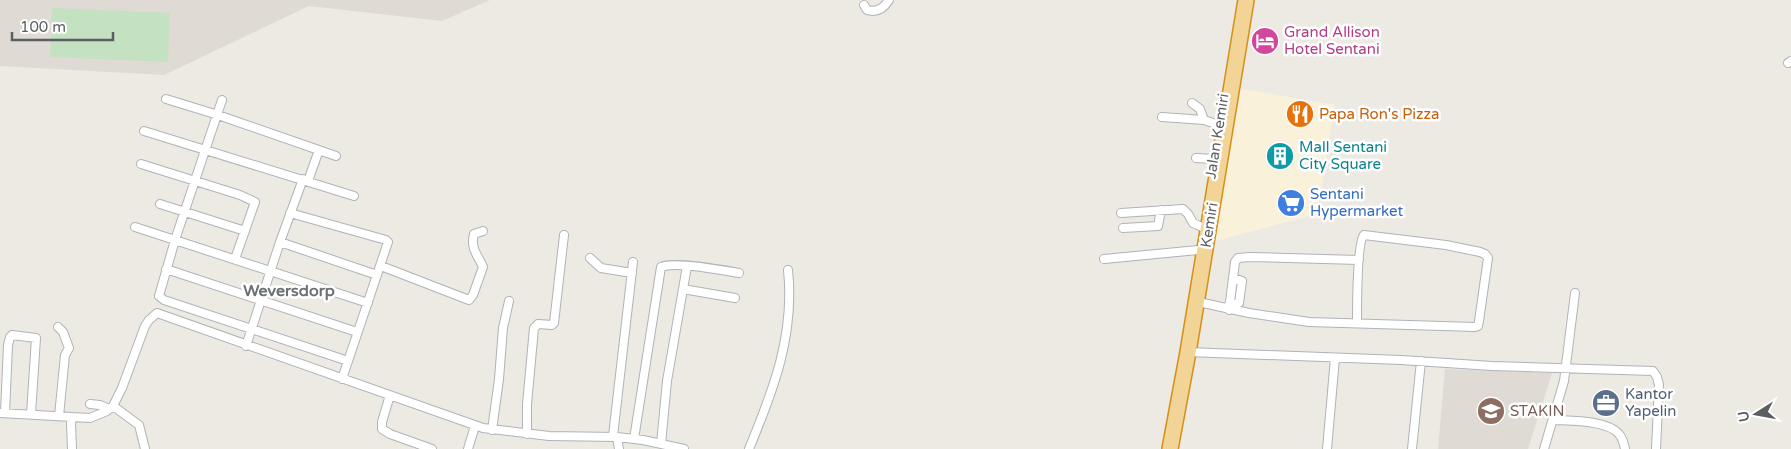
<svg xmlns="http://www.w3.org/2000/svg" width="1791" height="449" font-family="'Varela Round',sans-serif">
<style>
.commercial{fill:#faf1db}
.education{fill:#dfdbd4}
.green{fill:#c4e1c2}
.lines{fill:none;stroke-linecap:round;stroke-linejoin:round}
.street-casing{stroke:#b0b3b7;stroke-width:10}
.highway-casing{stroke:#d69019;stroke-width:18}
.street{stroke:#fff;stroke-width:8}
.highway{stroke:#f1d496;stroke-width:15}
.labels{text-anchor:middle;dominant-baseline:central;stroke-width:5;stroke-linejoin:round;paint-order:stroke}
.hotel-label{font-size:15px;fill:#b23c85;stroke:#fff;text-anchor:start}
.food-label{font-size:15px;fill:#c56008;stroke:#fff;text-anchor:start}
.street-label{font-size:15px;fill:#5b5f62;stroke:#fff}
.culture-label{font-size:15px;fill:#0d838f;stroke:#fff;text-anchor:start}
.shop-label{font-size:15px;fill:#366cbe;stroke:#fff;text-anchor:start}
.service-label{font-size:15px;fill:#4e5e75;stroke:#fff;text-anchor:start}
.education-label{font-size:15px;fill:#785e54;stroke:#fff;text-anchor:start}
.neighbourhood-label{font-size:16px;font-weight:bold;fill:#6c7174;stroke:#fff}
</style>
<rect width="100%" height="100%" fill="#eceae3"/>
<path class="commercial" d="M1237,88l98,17 -18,109 -105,28z"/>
<path class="education" d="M0,0h490l-48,21 -133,-15 -145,69 -164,-9z
M1445,369l107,4 -24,76h-90z"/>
<path class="green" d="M52,8l118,5 -2,49 -118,-5z"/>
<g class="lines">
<defs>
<path id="street" d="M864,5l3,5c10,3 17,-2 22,-10
M1788,63l3,-2
M166,99l52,16 118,41
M222,100l-47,140 -16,56 5,4 184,61
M1192,103l8,6 4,11
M1162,117l42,3 15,5
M144,131l210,65
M1196,158l18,1
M141,164l99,31 15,7 -20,57
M308,181l11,-31
M160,204l85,27
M290,213l96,27 2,2 -46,137
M1121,213l62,-4 5,5 5,9 9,4
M135,227l233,76
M1123,228l35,-2 3,-16
M280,242l97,33
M590,258l11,10 31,5
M1104,259l94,-9
M381,266l88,34 4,-5 10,-28c-5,-12 -13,-18 -9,-33l9,-3
M166,269l191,63
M683,289l52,9
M1194,301l55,12 60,9 166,5 3,-1 1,-5 9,-63 -3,-4 -5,-2 -34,-7 -82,-10c-7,7 -7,73 -7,88
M1229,305l10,-2 3,-22 -9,-3
M1229,310l6,-48 3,-4 12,-1 109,3
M58,327l5,5 6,16 -4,7 -6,61
M246,346l34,-104 23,-63
M1188,352l213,8 91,6 161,5 4,6 2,8 -3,64
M390,395l-8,27v7l8,5 42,15
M90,404l10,1 9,4
M113,406l26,19 6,24
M0,413l90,5 17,-7 6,-5 9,-18 23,-62 4,-6 8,-7 326,115 66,8 68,1 2,12
M5,413l3,-68 2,-8 2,-2 24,3 -5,76
M72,417l-1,7 1,25
M1554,420c17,1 53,0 65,14 4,5 5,9 6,15
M492,430l7,-51 4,-51 6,-27
M527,434v-30l7,-76 4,-4 14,1 2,-2 10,-88
M613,436l20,-174
M617,437l26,3 41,9
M634,439l27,-172c13,-6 61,3 78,6
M661,444l6,-63 20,-115
M468,449l7,-23
M749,449c24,-58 46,-114 39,-179
M1327,449l8,-91
M1412,449l9,-88
M1544,449l20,-68 11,-88"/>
<path id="highway" d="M1170,449l18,-97 58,-352"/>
</defs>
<use href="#street" class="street-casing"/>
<use href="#highway" class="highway-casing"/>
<use href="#street" class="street"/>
<use href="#highway" class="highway"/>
</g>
<defs>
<symbol id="hotel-disc" viewBox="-11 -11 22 22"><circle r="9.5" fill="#d1479c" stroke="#fff"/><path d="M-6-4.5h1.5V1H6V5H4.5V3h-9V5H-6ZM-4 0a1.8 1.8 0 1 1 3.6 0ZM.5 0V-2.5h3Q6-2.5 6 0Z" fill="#fff"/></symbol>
<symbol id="restaurant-disc" viewBox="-11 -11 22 22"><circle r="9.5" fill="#e8710a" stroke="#fff"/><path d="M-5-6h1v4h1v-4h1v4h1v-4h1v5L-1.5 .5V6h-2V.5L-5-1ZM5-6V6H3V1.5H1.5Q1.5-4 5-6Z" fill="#fff"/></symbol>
<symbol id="building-disc" viewBox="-11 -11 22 22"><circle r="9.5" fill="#0f9aa8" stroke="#fff"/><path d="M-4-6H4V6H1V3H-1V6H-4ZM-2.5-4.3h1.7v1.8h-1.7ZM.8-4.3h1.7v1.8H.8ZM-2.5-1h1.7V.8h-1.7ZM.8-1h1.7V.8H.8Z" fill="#fff"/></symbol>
<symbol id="supermarket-disc" viewBox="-11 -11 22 22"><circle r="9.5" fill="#3f7fe0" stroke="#fff"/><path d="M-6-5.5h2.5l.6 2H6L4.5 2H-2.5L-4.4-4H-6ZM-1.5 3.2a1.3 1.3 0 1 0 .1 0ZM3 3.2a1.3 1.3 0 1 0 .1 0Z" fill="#fff"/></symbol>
<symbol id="office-disc" viewBox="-11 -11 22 22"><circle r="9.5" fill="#5c6f8a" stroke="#fff"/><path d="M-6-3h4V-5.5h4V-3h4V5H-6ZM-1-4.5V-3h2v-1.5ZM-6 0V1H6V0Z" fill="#fff"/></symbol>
<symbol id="university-disc" viewBox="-11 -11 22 22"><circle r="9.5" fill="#8d6e63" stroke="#fff"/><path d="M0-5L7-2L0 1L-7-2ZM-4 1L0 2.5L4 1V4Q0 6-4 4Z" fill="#fff"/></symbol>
</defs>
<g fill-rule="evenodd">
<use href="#hotel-disc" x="1249" y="25" width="32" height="32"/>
<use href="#restaurant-disc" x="1284" y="98" width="32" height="32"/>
<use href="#building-disc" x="1264" y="140" width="32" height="32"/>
<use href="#supermarket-disc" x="1275" y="187" width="32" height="32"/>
<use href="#office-disc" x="1590" y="387" width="32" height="32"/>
<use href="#university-disc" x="1475" y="395" width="32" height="32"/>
</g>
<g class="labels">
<g class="hotel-label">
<text x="1284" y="32">Grand Allison<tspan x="1284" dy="17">Hotel Sentani</tspan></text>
</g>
<g class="food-label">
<text x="1319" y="114">Papa Ron's Pizza</text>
</g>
<g class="street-label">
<text transform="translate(1217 136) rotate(-81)">Jalan Kemiri</text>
<text transform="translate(1209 225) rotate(-81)">Kemiri</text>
</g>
<g class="culture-label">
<text x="1299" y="147">Mall Sentani<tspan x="1299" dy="17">City Square</tspan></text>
</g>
<g class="shop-label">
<text x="1310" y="194">Sentani<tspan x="1310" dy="17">Hypermarket</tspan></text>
</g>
<g class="service-label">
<text x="1625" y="394">Kantor<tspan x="1625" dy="17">Yapelin</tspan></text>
</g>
<g class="education-label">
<text x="1510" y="411">STAKIN</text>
</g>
<g class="neighbourhood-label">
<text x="289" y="291">Weversdorp</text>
</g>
</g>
<g transform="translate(1756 414) rotate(259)" stroke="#ffffff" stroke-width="4" paint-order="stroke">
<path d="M0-4L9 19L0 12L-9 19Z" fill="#5b5f62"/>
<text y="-8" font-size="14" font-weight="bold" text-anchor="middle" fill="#5b5f62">U</text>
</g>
<path d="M12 32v8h101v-8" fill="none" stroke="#5b5f62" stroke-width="2.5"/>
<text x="20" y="32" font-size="15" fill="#5b5f62" stroke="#ffffff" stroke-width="4" paint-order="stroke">100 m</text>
</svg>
